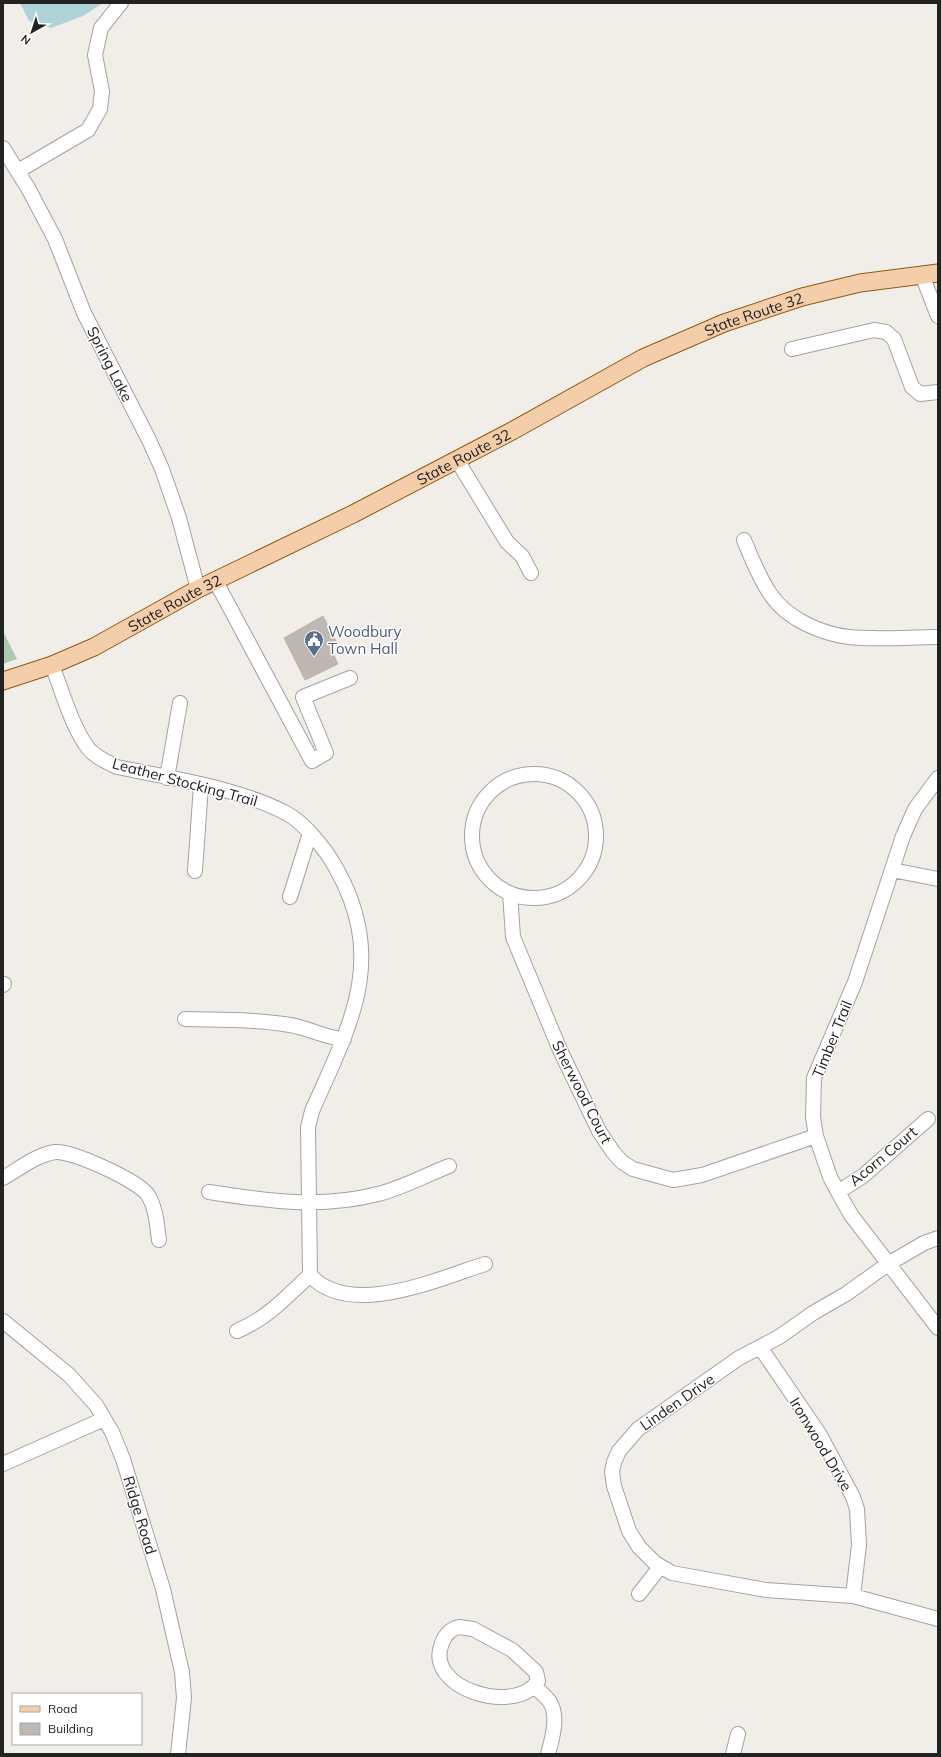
<svg xmlns="http://www.w3.org/2000/svg" width="941" height="1757" font-family="Mulish,sans-serif">
<style>
.cemetery{fill:#adc8ae}
.water{fill:#aed4da}
.building{fill:#beb7b2;stroke:#c1b4ad}
.lines{fill:none;stroke-linecap:round;stroke-linejoin:round}
.minor-casing{stroke:#a3a3a3;stroke-width:16}
.major-casing{stroke:#915a0e;stroke-width:19}
.minor{stroke:#fff;stroke-width:14}
.major{stroke:#f4ceab;stroke-width:17}
.labels{text-anchor:middle;dominant-baseline:central;stroke-width:3;stroke-linejoin:round;paint-order:stroke}
.street-label{font-size:15px;fill:#222;stroke:#fff}
.service-label{font-size:15px;fill:#4e5e75;stroke:#fff;text-anchor:start}
</style>
<rect width="100%" height="100%" fill="#f1eee9"/>
<path class="cemetery" d="M3,631l14,28 -14,5z"/>
<path class="water" d="M20,3h83l-20,13 -32,12 -22,-7z"/>
<path class="building" d="M323,616l14,27 -7,4 8,17 -33,16 -21,-42z"/>
<g class="lines">
<defs>
<path id="minor" d="M3,148l25,40 27,51 29,74 65,127 13,29 17,49 19,71
M18,171l70,-41 12,-21 2,-18 -7,-36 6,-27 20,-25
M922,275l16,41
M792,349l82,-19 12,2 8,7 18,48 8,7 18,-2
M457,460l50,82 15,14 9,17
M744,540c8,19 15,38 27,55 16,24 51,39 78,42 27,3 62,0 89,0
M215,580l97,181 14,-8 -23,-56 47,-19
M52,665c10,26 20,62 36,83 7,9 19,14 29,19 53,11 121,21 169,46 19,10 40,37 50,55 52,92 14,157 -24,243l-4,16 2,148
M472 836a62 62 0 1 1 124 0a62 62 0 1 1-124 0Z
M167,778l13,-75
M938,778l-23,31 -12,27 -48,146 -41,96 -1,39 3,19 14,41 8,15 13,23 87,113
M892,870l46,9
M195,871l6,-86
M510,893l3,44 47,113 39,81 14,21 9,10 11,7 40,11 29,-5 114,-39
M290,897l20,-64
M3,985l1,-1
M185,1019c35,1 71,0 105,6 19,3 35,13 54,14
M3,1178c16,-9 33,-23 52,-26 16,-2 84,29 93,43 8,13 9,30 11,45
M209,1192c59,9 110,17 169,2 24,-6 48,-19 71,-28
M838,1192l25,-16 65,-57
M938,1238l-14,5 -36,21 -42,30 -33,19 -34,24 -40,21 -101,71 -19,22 -5,11 -2,10 2,14 15,45 10,16 16,16 17,10 94,17 87,6 85,23
M310,1275c39,44 128,4 175,-11
M3,1321l66,54 27,30 16,27 11,27 40,130 19,83 2,26 -6,56
M237,1331c31,-13 49,-34 73,-56
M760,1347l60,88 33,62 4,12 2,36 -6,51
M3,1464l101,-45
M639,1594l21,-27
M459,1627l14,2 39,21 24,22 2,9c-22,35 -115,8 -96,-38 3,-8 8,-14 17,-16z
M534,1686c5,5 12,10 16,16 9,15 2,37 -2,52
M733,1754l5,-20"/>
<g id="major">
<path id="s1" d="M3,681l49,-16 42,-18 104,-58 155,-75 159,-83 131,-73 81,-35 78,-26 58,-14 78,-10"/>
</g>
</defs>
<use href="#minor" class="minor-casing"/>
<use href="#major" class="major-casing"/>
<use href="#minor" class="minor"/>
<use href="#major" class="major"/>
</g>
<defs>
<symbol id="civic-pin" viewBox="-11 -11 22 30"><path d="M0 17L-7.5 6A9.5 9.5 0 1 1 7.5 6Z" fill="#5c6f8a" stroke="#fff"/><path d="M-.6-6.5H3V-4.5H.6V-3L4-1V1h2V6H-6V1h2V-1L-.6-3ZM-1.2 2.5V6h2.4V2.5Z" fill="#fff"/></symbol>
</defs>
<g fill-rule="evenodd">
<use href="#civic-pin" x="303" y="629" width="22" height="30"/>
</g>
<g class="labels">
<g class="street-label">
<text stroke="none"><textPath href="#s1" startOffset="837">State Route 32</textPath></text>
<text transform="translate(110 364) rotate(63)">Spring Lake</text>
<text stroke="none"><textPath href="#s1" startOffset="513">State Route 32</textPath></text>
<text stroke="none"><textPath href="#s1" startOffset="189">State Route 32</textPath></text>
<text transform="translate(185 782) rotate(15)">Leather Stocking Trail</text>
<text transform="translate(832 1039) rotate(-68)">Timber Trail</text>
<text transform="translate(582 1092) rotate(63)">Sherwood Court</text>
<text transform="translate(883 1156) rotate(-40)">Acorn Court</text>
<text transform="translate(677 1402) rotate(-35)">Linden Drive</text>
<text transform="translate(821 1444) rotate(59)">Ironwood Drive</text>
<text transform="translate(140 1515) rotate(73)">Ridge Road</text>
</g>
<g class="service-label">
<text x="328" y="631">Woodbury<tspan x="328" dy="17">Town Hall</tspan></text>
</g>
</g>
<rect width="941" height="1757" fill="none" stroke="#222222" stroke-width="8"/>
<rect x="12" y="1693" width="130" height="52" fill="#ffffff" stroke="#a7a7a7"/>
<rect x="20" y="1706" width="20" height="6" fill="#f4ceab" stroke="#a7a7a7"/>
<text x="48" y="1713" font-size="12" fill="#222222">Road</text>
<rect x="20" y="1723" width="20" height="12" fill="#beb7b2" stroke="#a7a7a7"/>
<text x="48" y="1733" font-size="12" fill="#222222">Building</text>
<g transform="translate(32 32) rotate(219)" stroke="#ffffff" stroke-width="3" paint-order="stroke">
<path d="M0-3L7 15L0 10L-7 15Z" fill="#222222"/>
<text y="-6" font-size="11" font-weight="bold" text-anchor="middle" fill="#222222">N</text>
</g>
</svg>
